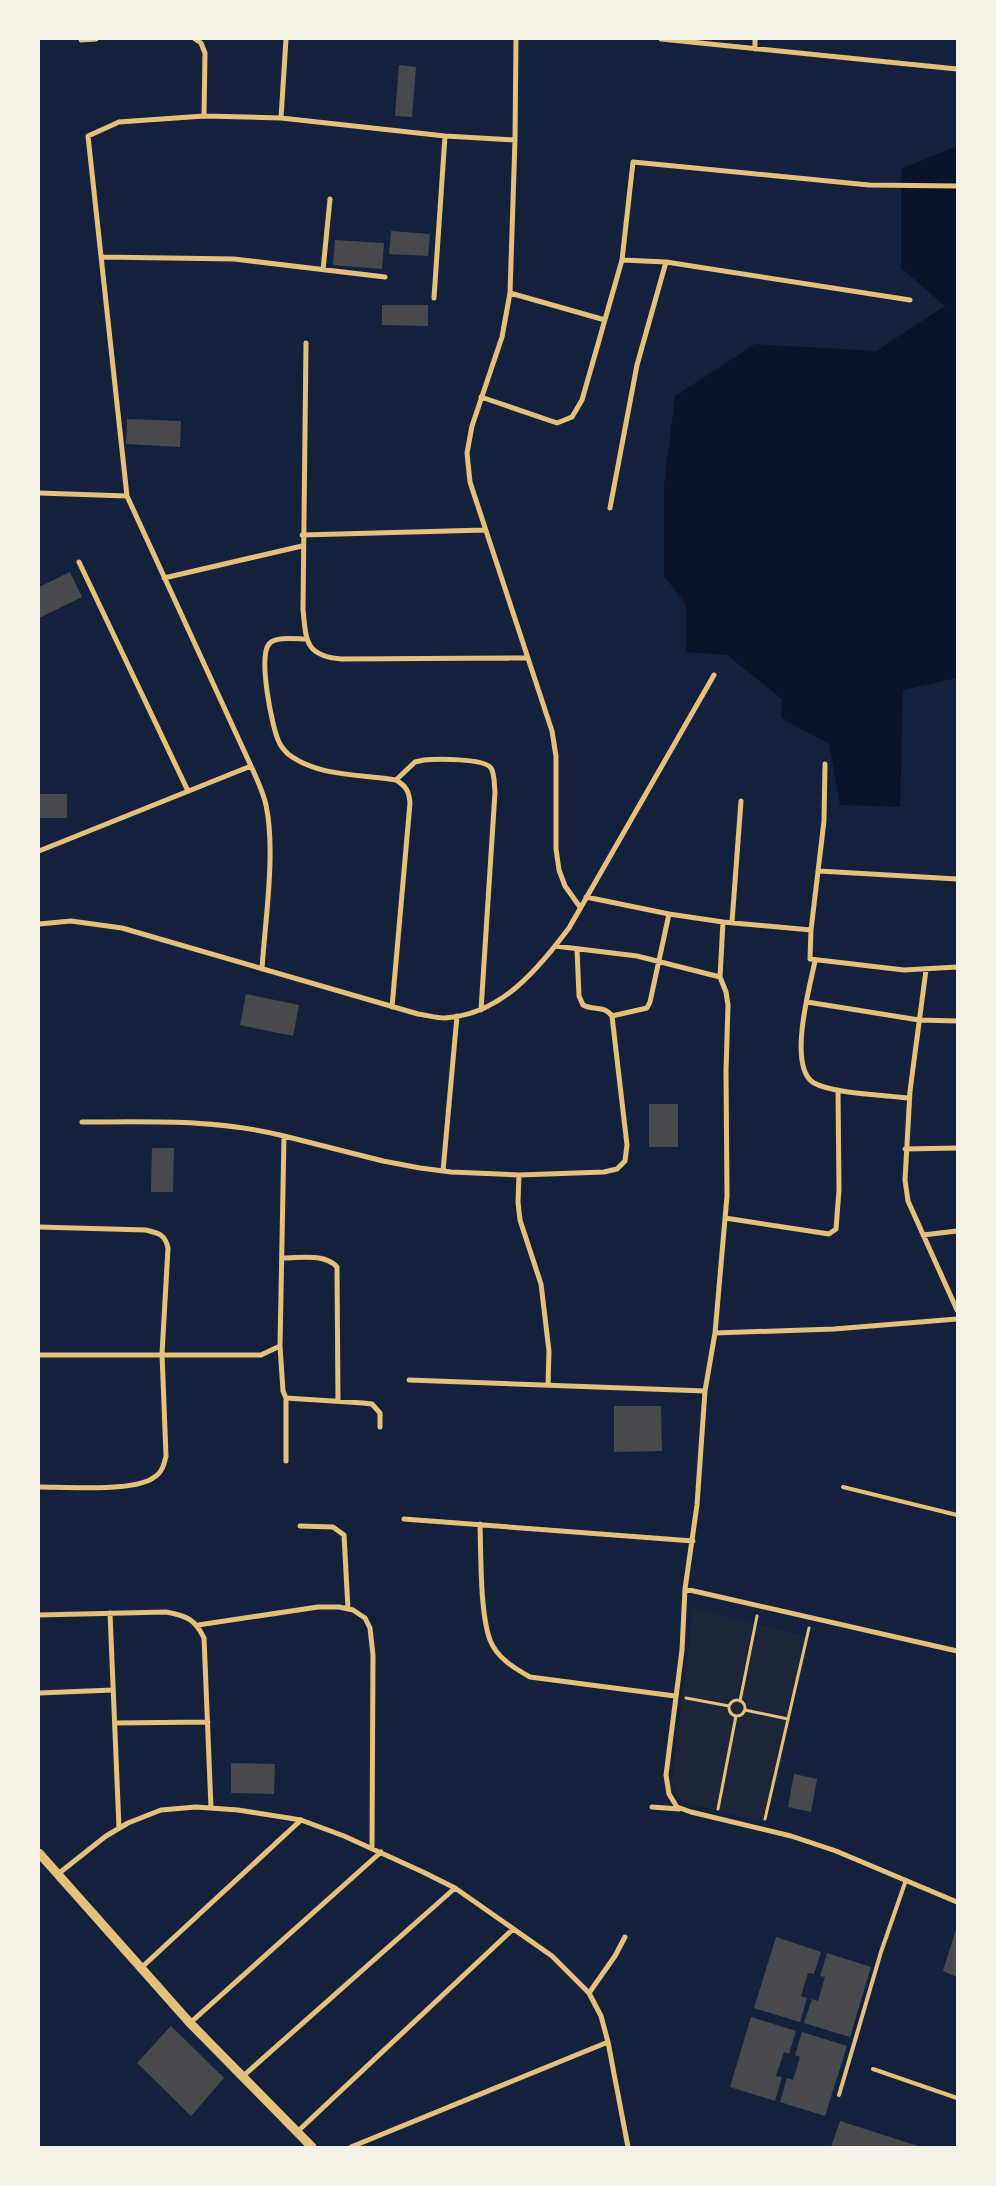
<svg xmlns="http://www.w3.org/2000/svg" width="996" height="2186" font-family="'Noto Serif',serif">
<style>
.green{fill:#1d2539}
.water{fill:#0b132b}
.building{fill:#48494c}
.lines{fill:none;stroke-linecap:round;stroke-linejoin:round}
.path{stroke:#e5c07b;stroke-width:3}
.service{stroke:#e5c07b;stroke-width:4}
.minor{stroke:#e5c07b;stroke-width:5}
.tertiary{stroke:#e5c07b;stroke-width:9}
</style>
<rect width="100%" height="100%" fill="#14213d"/>
<path class="green" d="M693,1609l117,29 -43,185 -85,-21 -10,-21z"/>
<path class="water" d="M957,146v532l-54,12 -3,117 -60,-2 -11,-61 -48,-26 1,-19 -55,-44 -41,-3v-47l-22,-29v-92l11,-88 80,-52 121,7 69,-45 -44,-38v-99z"/>
<path class="building" d="M399,65l17,2 -4,50 -17,-1z
M391,231l39,3 -2,22 -39,-2z
M335,240l49,3 -2,26 -49,-4z
M382,305h46v21l-46,-1z
M127,419l54,2 -1,26 -54,-3z
M70,572l12,25 -43,21v-31z
M39,794h28v24h-28z
M246,994l53,11 -6,31 -53,-11z
M649,1104h29v43h-29z
M152,1148h22l-1,44h-22z
M614,1406h47l1,45 -48,1z
M231,1763l44,1 -1,30 -43,-1z
M794,1774l23,5 -6,33 -23,-5z
M957,1926v51l-14,-6z
M776,1937l45,15 -7,22 -6,-1 -7,23 6,2 -7,24 -46,-14z
M827,1953l44,14 -21,70 -46,-14 8,-24 6,2 7,-24 -5,-1z
M751,2017l45,14 -7,23 -5,-2 -8,24 6,1 -7,24 -45,-14z
M171,2026l53,52 -33,38 -54,-53z
M802,2032l45,14 -22,70 -45,-14 7,-24 6,2 7,-23 -5,-2z
M840,2121l81,26h-90z"/>
<g class="lines">
<path class="path" d="M686,1698l43,8
M729 1708a8 8 0 1 1 16 0a8 8 0 1 1-16 0Z
M740,1701l17,-85
M745,1710l43,9
M718,1809l18,-93
M765,1819l44,-191"/>
<path class="service" d="M843,1487l114,28
M873,2069l84,29
M839,2095l42,-143 25,-72"/>
<path class="minor" d="M195,39l6,4 4,10 -1,63
M661,39l296,30
M81,40l15,-1
M755,49v-10
M281,118l5,-79
M515,140l-5,153 -8,44 -30,89 -5,27 3,29 82,249 4,25v93l3,21 6,16 15,21
M102,257l132,2 151,18
M622,260l44,2
M323,270l7,-71
M510,293l95,27
M434,298l11,-162
M306,343l-3,266c3,32 2,47 39,50l185,-1
M481,397l76,26 15,-6 10,-17 40,-140 11,-98 236,23 88,1
M39,493l88,3
M610,508l27,-143 29,-103 244,38
M302,535l183,-5
M79,562l109,229
M164,578l138,-32
M306,639c-10,0 -30,-3 -37,5 -11,13 3,84 10,98 2,5 6,9 9,12 30,23 72,20 108,26 10,6 13,11 14,23l-18,204
M825,764l-1,57 -13,109 -1,29 94,11 53,-3
M251,766c6,13 12,26 15,39 10,47 -1,116 -4,164
M396,780l19,-18 9,-2c12,-1 60,-2 67,8 4,6 3,17 4,24l-14,218
M39,851l212,-85 -124,-270 -39,-360 31,-14 85,-6 77,2 164,18 70,4 1,-101
M819,871l138,8
M586,897l83,17 54,8 88,8
M732,922l9,-121
M39,924l32,-3 51,7 296,86c9,1 18,4 27,4 57,-4 92,-48 124,-90l145,-253
M555,946l82,10 83,21 6,15 2,13 -2,66 1,125 -12,137 -10,58 -8,114 -12,84 -3,61 -16,125 3,19 8,13 14,5 100,24 45,15 121,51
M815,961c-5,25 -28,106 -1,122 20,11 71,12 95,15
M926,970l-16,121 -5,89 3,21 49,109
M720,977l3,-55
M807,1002l112,18 38,1
M612,1016l35,-8 3,-6 19,-88
M82,1122c69,0 134,-3 202,14
M905,1149l52,-1
M443,1171l14,-155
M519,1175l-1,27 2,18 21,64 8,67 -1,34
M725,1218l104,16 7,-5 3,-39 -1,-100
M39,1227l107,3c12,3 19,4 22,18l-6,106 4,102c-2,9 -4,17 -13,22 -20,14 -88,9 -114,9
M923,1235l34,-4
M283,1258c18,0 41,-5 54,9l1,133
M715,1333l119,-4 123,-10
M280,1346l3,45 3,7 77,5 9,1 8,9v14
M39,1355h222l19,-9 4,-210 99,25 37,7 31,4 68,3 85,-3 13,-3 8,-8 2,-16 -15,-129c-8,-11 -18,-5 -29,-11l-4,-9 -2,-47
M409,1380l296,11
M286,1398v63
M404,1519l289,22
M480,1524c1,31 0,89 10,116 7,18 24,28 40,37l145,19
M300,1526l33,1 11,8 4,74
M685,1589l272,62
M110,1613l9,215
M39,1615l127,-3c21,4 29,7 38,26l7,170
M198,1625l120,-18h21l14,3 12,8 5,10 3,27 -1,193
M39,1693l74,-3
M115,1723l93,-1
M652,1807l27,2
M58,1874l48,-38 22,-13 33,-13 35,-3 42,3 63,10 43,16 79,36 32,16 97,68 37,37 12,23 7,26 20,105
M141,1968l160,-148
M589,1993l26,-37 10,-19
M190,2023l191,-171
M242,2077l213,-189
M297,2132l216,-203
M351,2147l257,-105"/>
<path class="tertiary" d="M39,1853l151,170 122,124"/>
</g>
<rect width="996" height="2186" fill="none" stroke="#f6f1e7" stroke-width="80"/>
</svg>
